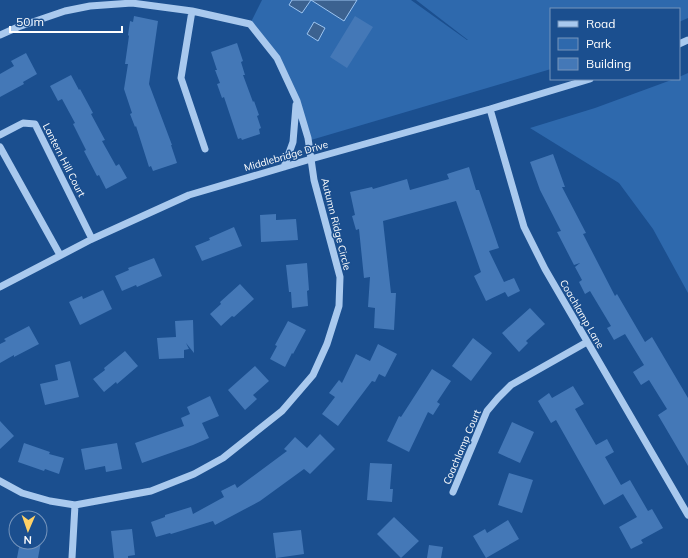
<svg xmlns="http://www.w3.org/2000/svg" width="688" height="558" font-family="Mulish,sans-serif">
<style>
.green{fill:#2e69ad}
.water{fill:#3c6290;stroke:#9cc4f0}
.building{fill:#4478b7}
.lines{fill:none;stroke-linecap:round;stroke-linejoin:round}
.minor{stroke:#a9c9ee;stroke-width:7}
.labels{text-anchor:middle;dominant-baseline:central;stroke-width:3;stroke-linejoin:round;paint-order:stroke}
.street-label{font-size:10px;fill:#fff;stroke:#1b4f8f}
</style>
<rect width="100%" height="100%" fill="#1b4f8f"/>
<path class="green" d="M262,0h149l56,40h1l-52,-40h272v18l-9,4v-13h-128v60l-240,71 -34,-82 -27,-34z
M688,73v220l-35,-64 -34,-46 -89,-55 65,-20 79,-29h5v-2z"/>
<path class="water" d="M292,0h65l-13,21 -33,-21 -9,13 -13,-8z
M314,22l11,6 -7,13 -11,-7z"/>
<path class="building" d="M134,16l24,5 -9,63 23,61h-1l6,18 -24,8 -2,-5 -2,1 -13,-41 -1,1 -5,-13 2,-1 -8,-24 4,-25h-3l4,-28 -1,-1 2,-14 3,1z
M355,16l18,11 -26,41 -17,-11z
M237,43l6,18 -2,1 4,13h-2l10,27 1,-1 5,14 -2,1 4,12 -2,1 1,5 -18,6 -1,-2 -3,1 -14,-42 -2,1 -5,-14 3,-1 -5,-13h2l-6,-18z
M26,53l11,21 -14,8 1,2 -24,13v-23l14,-8 -3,-5z
M71,75l8,15 1,-1 13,24 -2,1 14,26 -3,1 14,25 3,-2 8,14 -21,11 -7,-14 -2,1 -13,-25 2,-1 -13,-26 2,-1 -13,-24 -4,2 -8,-15z
M553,154l12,33h-3l24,46 -3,1 32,62 2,-2 28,48 7,-5 36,61v68l-30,-51 9,-6 -18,-29 -8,5 -8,-13 11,-7 -19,-31 -11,6 -7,-12 4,-2 -21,-35 -5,3 -6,-12 3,-2 -7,-13 5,-4 -6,2 -17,-33 4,-1 -21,-41 -10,-28z
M469,167l7,23h3l20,58 -10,3 15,31 10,-4 6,13 -12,6 -3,-5 -19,9 -12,-25 7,-4 -25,-71 -73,20 8,72h5l-2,37 -20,-2 1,-20 -7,-1 2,-30 -6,1 -5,-49 -3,1 -4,-14 3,-1 -5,-23 22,-5 1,2 34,-10 3,11 39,-11 -2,-5z
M276,214v6l20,-1 2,21 -37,2 -1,-27z
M234,227l8,19 -40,15 -7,-15 15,-6 -1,-2z
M154,258l8,18 -25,11 -1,-2 -14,6 -7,-15 14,-6 -1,-2z
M307,263l2,27 -2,1 1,15 -16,2 -1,-16h-2l-3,-27z
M240,284l14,15 -20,18 -2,-1 -11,10 -11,-12 11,-10 -1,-2z
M103,290l9,19 -32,16 -11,-23 13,-6 1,3z
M530,308l15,16 -19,17 2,2 -9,9 -17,-19z
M193,320l1,33 -8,-10 3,6 -5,1v8l-25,1 -2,-21 19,-1 -1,-16z
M288,321l18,9 -13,24 -1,-1 -7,14 -15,-8 7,-13 -2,-1z
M29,326l10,18 -25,13v-2l-14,8v-19l6,-3 -2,-2z
M473,338l19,15 -21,28 -19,-15z
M378,344l19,10 -12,23 -6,-3 -4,8 -3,-1 -34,45 -16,-12 13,-17 -6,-4 10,-13 3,3 14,-29 14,7z
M125,351l13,15 -21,18 -1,-2 -12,10 -11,-13 12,-9 -1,-2z
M70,361l9,36 -34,8 -5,-21 18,-4 -3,-15z
M255,366l14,15 -16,14 4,4 -12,11 -17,-20z
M432,369l19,12 -14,21 3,2 -7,11 -5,-3 -19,40 -22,-11 12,-25 2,1z
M573,386l11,18 -9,5 21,36 11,-6 7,13 -9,5 16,28 9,-5 18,31 4,-2 11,19 -22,12 2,3 -12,6 -12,-22 18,-10 -14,-23 -19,11 -48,-85 -5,3 -13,-22 11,-8 3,5z
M210,396l9,20 -17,7 7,15 -16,7 -51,18 -7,-20 49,-17 -3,-8 9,-4 -3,-7z
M0,421l14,15 -14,13z
M512,422l22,10 -14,31 -22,-10z
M320,434l15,15 -25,25 -6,-5 -44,32 -45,24 -2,-4 -42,13 -1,-1 -14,4 -5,-15 14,-5v-2l26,-8 2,7 31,-17 -3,-6 14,-7 2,4 50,-37 -3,-2 11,-12 12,11z
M24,443l26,9 -1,2 15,4 -5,16 -14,-5 -1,2 -26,-9z
M117,443l5,26 -16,3 -1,-6 -20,4 -4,-21z
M370,463l22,1 -2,25h3l-1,13 -25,-2z
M509,473l24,7 -11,33 -24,-8z
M394,517l25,24 -18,17 -24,-24z
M508,520l11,19 -33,19 -13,-22 12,-7 2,4z
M132,529l3,26 -7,1v2h-14l-3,-27z
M301,530l3,24 -28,4 -3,-25z
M20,542h21l-3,16h-21z
M429,545l14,2 -2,11h-14z"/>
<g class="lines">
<path class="minor" d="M192,11l-11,67 24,71
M0,35l18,-8 47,-16 25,-5 42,-3 60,8 58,13 27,34 20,43 11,37 6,42 26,97 -1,29 -12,38 -14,31 -31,36 -59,47 -29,16 -43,17 -76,14 -25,-4 -28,-8 -22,-12
M679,44l9,-4
M490,109l34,118 21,42 143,246
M0,135l23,-12 12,1 57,115
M0,147l60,108
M284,167l9,-25 3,-37
M0,287l92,-48 97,-44 122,-36 179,-50 100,-30
M453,492l34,-81 11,-13 13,-13 76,-43
M72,558l3,-53"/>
</g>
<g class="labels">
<g class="street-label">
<text transform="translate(286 156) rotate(-16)">Middlebridge Drive</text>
<text transform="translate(64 160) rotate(63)">Lantern Hill Court</text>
<text transform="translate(336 224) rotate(76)">Autumn Ridge Circle</text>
<text transform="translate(582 314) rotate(60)">Coachlamp Lane</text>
<text transform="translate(462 447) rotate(-67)">Coachlamp Court</text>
</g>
</g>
<rect x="550" y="8" width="130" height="72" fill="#1b4f8f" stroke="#7695bc"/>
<rect x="558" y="21" width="20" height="6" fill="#a9c9ee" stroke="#7695bc"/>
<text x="586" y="28" font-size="12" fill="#ffffff">Road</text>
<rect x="558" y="38" width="20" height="12" fill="#2e69ad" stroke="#7695bc"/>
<text x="586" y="48" font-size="12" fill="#ffffff">Park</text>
<rect x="558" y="58" width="20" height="12" fill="#4478b7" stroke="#7695bc"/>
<text x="586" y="68" font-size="12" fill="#ffffff">Building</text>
<g transform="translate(28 530) rotate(182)"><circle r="19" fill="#1b4f8f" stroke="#7695bc"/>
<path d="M0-3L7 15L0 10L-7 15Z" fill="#ffd166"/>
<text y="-6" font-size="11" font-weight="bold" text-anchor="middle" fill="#ffffff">N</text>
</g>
<path d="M10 26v6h112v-6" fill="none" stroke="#ffffff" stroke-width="2"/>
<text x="16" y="26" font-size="12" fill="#ffffff" stroke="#1b4f8f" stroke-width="3" paint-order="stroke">50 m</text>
</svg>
